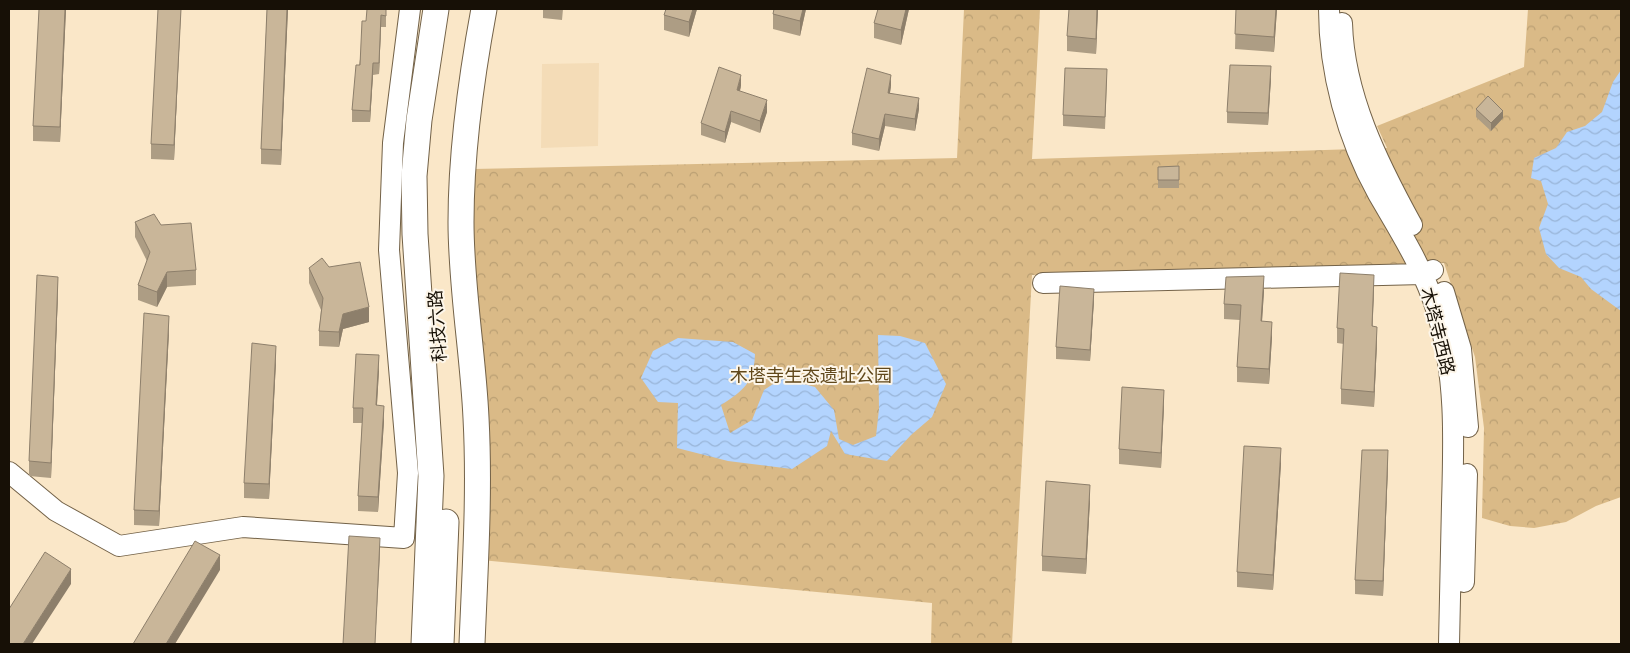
<svg xmlns="http://www.w3.org/2000/svg" width="1630" height="653" font-family="'Roboto Condensed','Noto Sans SC',sans-serif">
<style>
.built{fill:#f4dcb7}
.forest{fill:url(#forest-crowns)}
.water{fill:url(#water-waves)}
.lines{fill:none;stroke-linecap:round;stroke-linejoin:round}
.minor-casing{stroke:#736248;stroke-width:22}
.major-casing{stroke:#736248;stroke-width:27}
.minor{stroke:#fff;stroke-width:20}
.major{stroke:#fff;stroke-width:25}
.wall{fill:#ad9d84}
.shaded-wall{fill:#8d7f6b}
.building{fill:#c9b699;stroke:#8d7f6b}
.labels{text-anchor:middle;dominant-baseline:central;stroke-width:4;stroke-linejoin:round;paint-order:stroke}
.street-label{font-size:18px;fill:#171006;stroke:#fdf6ea}
.park-label{font-size:18px;fill:#61481b;stroke:#fdf6ea}
</style>
<defs>
<pattern id="forest-crowns" width="20" height="18" patternUnits="userSpaceOnUse" patternTransform="scale(1.25)"><rect width="20" height="18" fill="#daba87"/><path d="M2 6a3 3 0 1 1 6 0M12 15a3 3 0 1 1 6 0" fill="none" stroke="#ba9f73"/></pattern>
<pattern id="water-waves" width="16" height="10" patternUnits="userSpaceOnUse" patternTransform="scale(1.25)"><rect width="16" height="10" fill="#b3d4fe"/><path d="M0 5q4-4 8 0t8 0" fill="none" stroke="#99b5d8"/></pattern>
</defs>
<rect width="100%" height="100%" fill="#fae7c8"/>
<path class="built" d="M599,63l-1,83 -57,2 1,-84z"/>
<path class="forest" d="M964,9h76l-8,150 355,-11 -10,-22 147,-59 4,-58h93v488l-25,9 -30,16 -32,6 -24,-2 -28,-8 2,-90 -9,-71 -31,-94 -412,12 -20,369h-81l1,-41 -451,-43 -13,-319 5,-72 484,-11z"/>
<path class="water" d="M1621,70v241l-30,-22 -10,-12 -22,-9 -13,-14 -7,-26 9,-24 -7,-23 -10,-3 3,-20 22,-10 11,-16 18,-6 17,-14 11,-30z
M878,335l22,1 25,7 21,41 -14,33 -21,18 -24,26 -42,-7 -14,-23 -4,15 -35,23 -64,-8 -51,-13 1,-45 -20,-1 -17,-24 12,-27 25,-13 55,4 22,12c-1,29 -12,37 -34,51l9,28 22,-13 12,-30 18,-12 33,9 19,23 5,29 14,6 23,-9 3,-27z"/>
<g class="lines">
<defs>
<path id="minor" d="M1329,9c0,63 18,129 49,185 22,38 46,75 59,118 19,63 17,127 15,192 -1,47 -2,94 -3,140
M1342,23c2,72 36,140 70,202
M1043,283l380,-9 10,-4
M1444,292l17,57 7,78
M9,472l47,39 63,35 124,-19 161,11 4,-65 -19,-223 4,-107 17,-134
M1464,582l3,-108"/>
<path id="major" d="M424,644l7,-168 -16,-242 -1,-58 5,-56 17,-111
M441,644l5,-122
M472,644c3,-75 8,-151 4,-226 -3,-65 -15,-130 -15,-196 0,-71 10,-143 23,-213"/>
</defs>
<use href="#minor" class="minor-casing"/>
<use href="#major" class="major-casing"/>
<use href="#minor" class="minor"/>
<use href="#major" class="major"/>
</g>
<path class="wall" d="M66,9l-6,133 -27,-1v-15z
M181,9l-7,151 -23,-1v-15z
M267,9h21l-7,156 -20,-1v-15z
M386,9v18h-5l-2,47 -6,1 -3,47h-18v-12l14,-89z
M543,9h20l-1,11 -19,-2z
M697,9l-8,28 -25,-7v-15z
M806,9l-6,27 -27,-7v-15z
M909,9l-8,36 -27,-7v-15z
M1098,9l-2,45 -29,-3v-15z
M1236,9h41l-3,43 -39,-3z
M1271,78l-3,47 -41,-2v-11z
M1107,80l-2,49 -42,-3v-11z
M741,86l-1,5 27,21 -7,21 -29,-11 -6,21 -24,-8v-12z
M891,86l-1,7 29,16 -4,22 -30,-5 -6,25 -27,-6v-12z
M1476,109l27,9 -12,13 -15,-14z
M1179,166v22h-21v-21z
M135,222l26,3 35,45v15l-29,2 -10,20 -19,-7v-15l9,-24 -12,-24z
M309,268l60,54 -26,7 -4,18 -20,-1v-15l2,-21 -12,-27z
M1374,290l-2,36 5,16 -3,65 -33,-3v-15l3,-45 -7,-1v-15z
M1264,291l-2,30 10,16 -3,47 -32,-2v-15l3,-47 -16,-1v-15z
M58,292l-7,186 -22,-2v-15z
M1094,300l-4,61 -34,-2v-12z
M169,331l-10,195 -25,-1v-15z
M276,361l-7,138 -25,-1v-15z
M379,370l-2,35 7,16 -6,91 -20,-1v-15l4,-73h-9v-15z
M1164,405l-3,63 -42,-4v-15z
M1281,463l-8,127 -36,-3v-15z
M1388,465l-5,131 -28,-2v-14z
M1090,500l-4,74 -44,-3v-15z"/>
<path class="shaded-wall" d="M65,9h1l-6,133v-15z
M181,9l-7,151v-15z
M287,9h1l-7,156v-15z
M693,9h4l-8,28v-15z
M803,9h3l-6,27v-15z
M906,9h3l-8,36v-15z
M1097,9h1l-2,45v-15z
M1276,9h1l-3,43v-15z
M381,15v12l-2,47v-11z
M373,63v12l-3,47v-11z
M1271,66v12l-3,47v-12z
M741,75v11l-4,15v-11z
M891,75v11l-3,18v-11z
M919,98v11l-4,22v-12z
M767,100v12l-7,21v-12z
M731,111v11l-6,21v-11z
M1503,111v7l-12,13v-8z
M885,114v12l-6,25v-12z
M167,272v15l-10,20v-15z
M1374,275v15l-2,51v-15z
M1264,276v15l-3,45v-15z
M58,277v15l-7,186v-15z
M1094,289v11l-4,61v-11z
M369,307v15l-26,7 -4,18v-15l4,-18z
M169,316v15l-10,195v-15z
M1272,322v15l-3,47v-15z
M1377,327v15l-3,65v-15z
M276,346v15l-7,138v-15z
M379,355v15l-3,50v-15z
M1164,390v15l-3,63v-15z
M384,406v15l-6,91v-15z
M1281,448v15l-8,127v-15z
M1388,450v15l-5,131v-15z
M1090,485v15l-4,74v-15z
M380,538v15l-5,91z
M220,555v15l-45,74h-9z
M71,569v15l-39,60h-9z"/>
<path class="building" d="M39,9h26l-5,118 -27,-1z
M158,9h23l-7,136 -23,-1z
M267,9h20l-6,141 -20,-1z
M367,9h19v7l-5,-1 -2,48h-6l-3,48 -18,-1 4,-45h4l2,-44h4z
M666,9h27l-4,13 -25,-7z
M774,9h29l-3,12 -27,-7z
M878,9h28l-5,21 -27,-7z
M1069,9h28l-1,30 -29,-3z
M1236,9h40l-2,28 -39,-3z
M1230,65l41,1 -3,47 -41,-1z
M719,67l22,8 -4,15 30,10 -7,21 -29,-10 -6,21 -24,-9z
M867,68l24,7 -3,18 31,5 -4,21 -30,-5 -6,25 -27,-6z
M1065,68l42,1 -2,48 -42,-2z
M1488,96l15,15 -12,12 -15,-14z
M1179,166v14h-21v-13z
M154,214l7,11 30,-2 5,47 -29,2 -10,20 -19,-7 12,-33 -15,-30z
M322,258l7,9 31,-5 9,45 -26,7 -4,18 -20,-1 4,-33 -14,-30z
M1340,273l34,2 -2,51 5,1 -3,65 -33,-3 3,-60 -7,-1z
M37,275l21,2 -7,186 -22,-2z
M1264,276l-3,45 11,1 -3,47 -32,-2 4,-62 -17,-1 2,-27z
M1060,286l34,3 -4,61 -34,-3z
M144,313l25,3 -10,195 -25,-1z
M252,343l24,3 -7,138 -25,-1z
M356,354l23,1 -3,50 8,1 -6,91 -20,-1 5,-88h-10z
M1122,387l42,3 -3,63 -42,-4z
M1244,446l37,2 -8,127 -36,-3z
M1362,450h26l-5,131 -28,-1z
M1046,481l44,4 -4,74 -44,-3z
M349,536l31,2 -5,106h-32z
M195,541l25,14 -54,89h-33z
M45,552l26,17 -48,75h-14v-35z"/>
<g class="labels">
<g class="street-label">
<text transform="translate(437 326) rotate(-94)">科技六路</text>
<text transform="translate(1438 331) rotate(76)">木塔寺西路</text>
</g>
<g class="park-label">
<text x="811" y="375">木塔寺生态遗址公园</text>
</g>
</g>
<rect width="1630" height="653" fill="none" stroke="#171006" stroke-width="20"/>
</svg>
